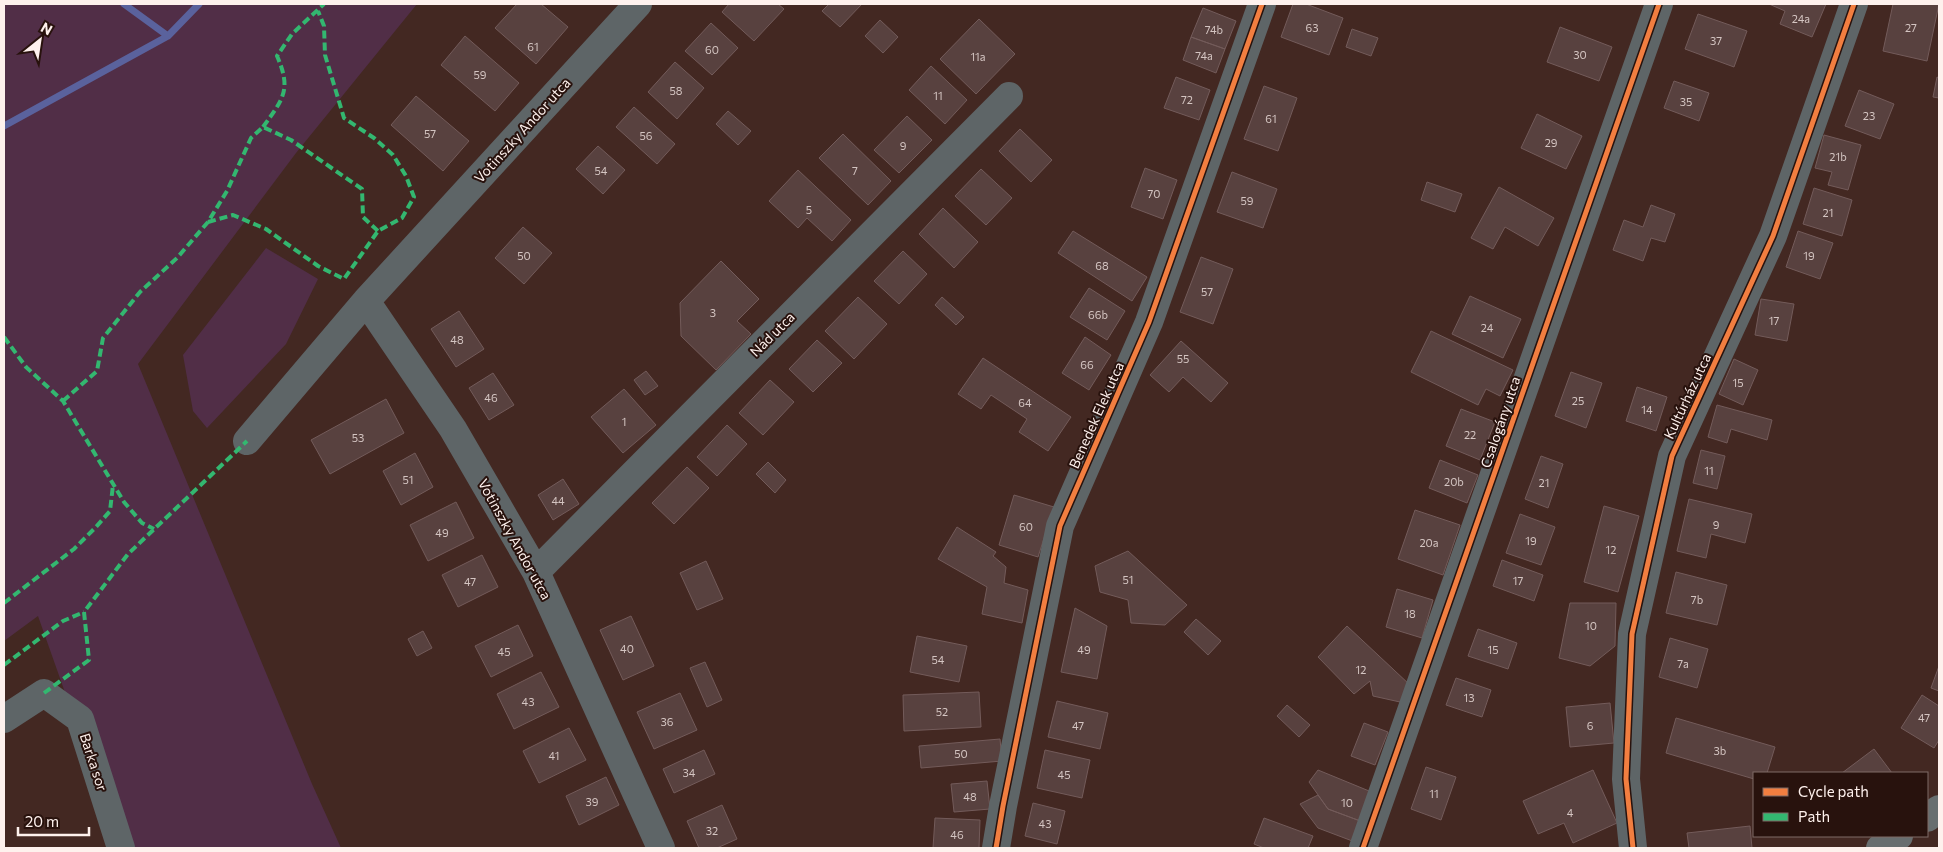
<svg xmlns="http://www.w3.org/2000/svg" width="1943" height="852" font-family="Commissioner,sans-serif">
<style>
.green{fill:#512e47}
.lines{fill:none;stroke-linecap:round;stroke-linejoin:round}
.stream{stroke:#5a629d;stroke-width:7}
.building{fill:#58413f;stroke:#735b5a}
.minor{stroke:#5e6567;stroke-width:28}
.major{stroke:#686e6f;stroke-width:28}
.quiet{stroke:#33b770;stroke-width:4;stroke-dasharray:8 4;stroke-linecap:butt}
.cycleway-casing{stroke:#28120d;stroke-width:8}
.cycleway{stroke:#f27e40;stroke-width:5}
.labels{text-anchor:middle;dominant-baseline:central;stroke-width:4;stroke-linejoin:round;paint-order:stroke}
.number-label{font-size:11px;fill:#d4c5c2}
.street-label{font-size:14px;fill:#fef1ed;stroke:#28120d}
</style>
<rect width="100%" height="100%" fill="#432822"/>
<path class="green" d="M4,4h413l-121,149 -158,211 174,420 29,64h-221l-82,-232 -34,25z
M266,248l52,31 -32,65 -79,84 -14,-17 -10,-56z"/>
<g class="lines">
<path class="stream" d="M124,4l44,32
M4,126l164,-90 31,-32"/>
</g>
<path class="building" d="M517,4h24l27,23 -32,37 -41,-36z
M729,4h49l6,5 -30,32 -32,-29z
M829,4h33l-22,23 -18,-16z
M1293,4h13l37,14 -14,37 -48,-18z
M1769,4h57l-14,33 -32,-13 5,-13z
M1893,4h46l-12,57 -44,-10z
M1203,8l33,13 -11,28 -34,-12z
M1698,14l49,17 -13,36 -49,-18z
M979,19l36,35 -39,40 -36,-35z
M880,20l18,17 -15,16 -18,-17z
M711,23l27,25 -26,27 -27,-24z
M1560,27l52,20 -13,34 -52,-19z
M1352,29l26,9 -7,18 -25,-9z
M465,36l54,47 -24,28 -54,-46z
M1191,37l34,12 -9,24 -33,-13z
M675,62l29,26 -27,31 -29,-27z
M931,66l36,34 -22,24 -36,-34z
M1176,77l34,13 -11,30 -35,-12z
M1937,77l2,1v20l-6,-1z
M1674,81l35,12 -10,28 -35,-13z
M1264,86l33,12 -19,53 -34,-12z
M1859,90l35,14 -14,35 -35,-13z
M416,96l53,45 -26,30 -52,-46z
M634,107l41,37 -18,20 -41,-37z
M728,111l23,20 -13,14 -22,-21z
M1537,114l45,22 -16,33 -45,-21z
M907,116l25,24 -33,33 -25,-23z
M1020,129l32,31 -21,22 -32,-31z
M843,134l48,47 -23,24 -49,-47z
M1824,135l37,10 -13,45 -20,-5 4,-13 -17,-4z
M598,146l27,24 -22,24 -27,-25z
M1145,168l32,12 -14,39 -32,-12z
M981,169l31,29 -26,27 -31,-29z
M798,170l53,50 -19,21 -25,-23 -9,10 -29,-27z
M1232,172l45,17 -14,39 -46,-16z
M1427,182l35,12 -7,18 -34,-12z
M1499,187l55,31 -16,28 -33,-19 -12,22 -22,-11z
M1814,188l38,12 -10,36 -39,-12z
M1651,205l24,9 -10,28 -14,-4 -8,23 -30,-11 11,-30 19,7z
M943,208l35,34 -24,26 -35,-34z
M523,227l29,26 -28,31 -29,-26z
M1073,231l74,46 -15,24 -74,-48z
M1798,231l35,12 -13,36 -34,-12z
M903,251l24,23 -28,30 -25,-23z
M1201,257l32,12 -20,55 -33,-12z
M721,261l38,38 -22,22 14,13 -35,36 -35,-34 -1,-33z
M1089,288l36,23 -18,29 -37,-23z
M1470,296l51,23 -18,39 -51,-24z
M858,297l29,27 -33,35 -29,-28z
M942,297l22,20 -8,8 -21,-20z
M1761,299l33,5 -7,37 -32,-6z
M459,311l25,38 -28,18 -25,-38z
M1431,331l82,39 -13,26 -14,-7 -8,16 -67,-33z
M1085,337l26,18 -22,35 -27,-17z
M817,340l25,23 -29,29 -24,-23z
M1181,341l47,42 -17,19 -28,-25 -14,15 -19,-17z
M983,358l88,59 -23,34 -29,-19 8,-13 -36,-24 -10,14 -23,-15z
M1734,359l24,11 -15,35 -24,-11z
M646,371l12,15 -13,9 -11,-15z
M1571,372l31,11 -16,45 -31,-12z
M493,373l21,32 -25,15 -20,-32z
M770,380l24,22 -31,33 -24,-22z
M1637,387l30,10 -11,34 -30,-10z
M624,389l32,36 -33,28 -32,-36z
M386,399l18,34 -74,41 -19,-34z
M1717,405l55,15 -5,20 -36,-11 -4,14 -19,-6z
M1461,409l34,13 -15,38 -34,-14z
M727,425l20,19 -30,32 -20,-19z
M1701,450l24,6 -8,33 -24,-6z
M415,453l18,34 -32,18 -18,-34z
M1541,456l22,8 -15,44 -23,-9z
M1440,460l38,15 -11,28 -38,-15z
M768,462l18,18 -11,13 -19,-19z
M687,467l22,21 -35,36 -22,-21z
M563,479l16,25 -26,16 -15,-25z
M1014,495l40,12 -16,50 -39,-12z
M1689,499l63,15 -7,29 -34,-9 -5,24 -29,-7z
M456,502l18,36 -46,23 -18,-36z
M1604,506l35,10 -21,76 -34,-10z
M1415,510l45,15 -17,50 -45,-16z
M1520,514l35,13 -14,38 -35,-12z
M957,527l39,25 -3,4 13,11 -2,16 24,7 -6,33 -40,-9 5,-27 -49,-28z
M1128,551l59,54 -22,20 -34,-2 -3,-23 -28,-8 -5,-26z
M482,555l16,32 -40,20 -16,-32z
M1502,560l41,15 -9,26 -41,-15z
M706,561l17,38 -26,11 -17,-37z
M1676,572l51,13 -10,40 -51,-12z
M1397,589l36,11 -11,38 -36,-11z
M1570,603h46l-1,43 -25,20 -31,-8z
M1075,608l32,18 -10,53 -36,-7z
M631,616l23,50 -31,14 -23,-50z
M1196,619l25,22 -13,14 -24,-23z
M518,625l15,31 -42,21 -16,-31z
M1347,626l63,59 -10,17 -27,-6 -3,-15 -16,13 -36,-37z
M1478,629l39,14 -9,26 -40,-13z
M423,631l9,17 -15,8 -9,-17z
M917,636l50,10 -8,36 -49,-10z
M1670,638l38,11 -11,39 -38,-11z
M705,662l17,38 -15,7 -17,-39z
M1939,666v25l-8,-3z
M541,672l18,35 -45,22 -17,-35z
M1456,678l35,12 -9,27 -36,-12z
M979,692l2,35 -77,4 -1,-36z
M680,693l17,37 -43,19 -17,-37z
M1922,695l17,11v34l-5,8 -33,-20z
M1057,701l51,12 -8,36 -52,-12z
M1610,703l4,40 -44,4 -4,-40z
M1287,705l23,20 -11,12 -22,-21z
M1676,718l99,29 -8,26h-13v6l-88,-26z
M1364,723l24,9 -13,33 -24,-9z
M569,728l17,32 -47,23 -16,-32z
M1000,739l2,22 -81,7 -2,-22z
M1874,749l18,24h-50z
M704,750l11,24 -41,19 -11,-24z
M1045,750l45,10 -8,38 -45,-10z
M1426,767l30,10 -15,43 -30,-11z
M1318,770l56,23 -11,29 -35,-13 -19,-27z
M1593,770l24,53 -44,20 -9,-20 -26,11 -15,-33z
M606,777l13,28 -40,20 -13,-29z
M987,781l3,28 -36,3 -3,-28z
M1318,795l10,14 35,13 -8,20 -37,-14 -18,-24z
M1033,803l32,8 -8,33 -32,-8z
M722,805l15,34 -20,9h-18l-12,-27z
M935,818l45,2 -1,28h-46z
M1264,818l49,18 -5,12h-44l-10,-4z
M1750,826l2,22h-63l-2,-15z"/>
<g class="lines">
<path class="minor" d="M366,301l87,128 83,143 125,276
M247,441l119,-140 272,-297
M536,572l473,-476
M4,719l40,-26 36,26 41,129
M996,848l7,-42 57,-280 89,-204 113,-318
M1363,848l296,-844
M1633,848l-7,-69 6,-145 40,-178 101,-220 81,-232"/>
<path class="major" d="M1927,818l12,-9
M1880,848l19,-12"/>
<path class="quiet" d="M263,127c20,-28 29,-37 14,-71l15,-22 32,-30
M208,222l25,-7 33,14 52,37 26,13 34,-48 24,-13 12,-21 -8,-21 -13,-21 -19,-17 -30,-20 -19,-63 -1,-29 -6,-15
M4,337l22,30 37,34 61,101 18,21 12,6
M63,401l34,-30 6,-33 37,-46 37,-34 31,-36 19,-31 24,-53 12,-11 28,13 71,49 1,28 15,14
M4,603l70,-54 22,-22 14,-16 3,-26
M4,665l59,-44 21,-9
M44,693l45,-33 -5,-48 44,-58 119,-113"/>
<defs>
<path id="cycleway" d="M996,848l7,-42 57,-280 89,-204 113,-318
M1363,848l296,-844
M1633,848l-7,-69 6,-145 40,-178 101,-220 81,-232"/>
</defs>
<use href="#cycleway" class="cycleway-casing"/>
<use href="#cycleway" class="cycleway"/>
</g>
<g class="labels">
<g class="number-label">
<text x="1801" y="18">24a</text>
<text x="1312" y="27">63</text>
<text x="1911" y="27">27</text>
<text x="1214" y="29">74b</text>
<text x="1716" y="40">37</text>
<text x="533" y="46">61</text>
<text x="712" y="49">60</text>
<text x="1580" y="54">30</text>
<text x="1204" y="55">74a</text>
<text x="978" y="56">11a</text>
<text x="480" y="74">59</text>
<text x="676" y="90">58</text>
<text x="938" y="95">11</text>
<text x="1187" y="99">72</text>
<text x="1686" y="101">35</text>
<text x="1869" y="115">23</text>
<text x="1271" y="118">61</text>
<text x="430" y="133">57</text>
<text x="646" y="135">56</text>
<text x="1551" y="142">29</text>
<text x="903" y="145">9</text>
<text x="1838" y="156">21b</text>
<text x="601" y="170">54</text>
<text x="855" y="170">7</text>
<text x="1154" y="193">70</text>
<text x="1247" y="200">59</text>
<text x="809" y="209">5</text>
<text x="1828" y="212">21</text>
<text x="524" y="255">50</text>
<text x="1809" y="255">19</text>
<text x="1102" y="265">68</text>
<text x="1207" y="291">57</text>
<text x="713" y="312">3</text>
<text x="1098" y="314">66b</text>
<text x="1774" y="320">17</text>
<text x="1487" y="327">24</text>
<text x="457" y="339">48</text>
<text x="1183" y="358">55</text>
<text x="1087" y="364">66</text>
<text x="1738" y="382">15</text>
<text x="491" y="397">46</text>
<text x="1578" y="400">25</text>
<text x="1025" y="402">64</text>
<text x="1647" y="409">14</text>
<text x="624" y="421">1</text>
<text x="1470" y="434">22</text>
<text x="358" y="437">53</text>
<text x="1709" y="470">11</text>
<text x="408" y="479">51</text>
<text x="1454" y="481">20b</text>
<text x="1544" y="482">21</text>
<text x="558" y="500">44</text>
<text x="1716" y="524">9</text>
<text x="1026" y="526">60</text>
<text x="442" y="532">49</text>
<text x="1531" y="540">19</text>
<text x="1429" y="542">20a</text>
<text x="1611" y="549">12</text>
<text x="1128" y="579">51</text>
<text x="1518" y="580">17</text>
<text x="470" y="581">47</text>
<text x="1697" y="599">7b</text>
<text x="1410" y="613">18</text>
<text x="1591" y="625">10</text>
<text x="627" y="648">40</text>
<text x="1084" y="649">49</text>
<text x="1493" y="649">15</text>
<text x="504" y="651">45</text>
<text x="938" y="659">54</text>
<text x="1683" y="663">7a</text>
<text x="1361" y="669">12</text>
<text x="1469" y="697">13</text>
<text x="528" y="701">43</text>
<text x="942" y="711">52</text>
<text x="1924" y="717">47</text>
<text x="667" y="721">36</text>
<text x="1078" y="725">47</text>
<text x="1590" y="725">6</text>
<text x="1720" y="750">3b</text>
<text x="961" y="753">50</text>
<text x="554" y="755">41</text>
<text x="689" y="772">34</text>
<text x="1064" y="774">45</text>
<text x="1434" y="793">11</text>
<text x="970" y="796">48</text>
<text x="592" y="801">39</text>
<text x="1347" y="802">10</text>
<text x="1570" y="812">4</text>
<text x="1045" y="823">43</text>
<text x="712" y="830">32</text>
<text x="957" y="834">46</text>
</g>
<g class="street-label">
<text transform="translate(522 130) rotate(-48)">Votinszky Andor utca</text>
<text transform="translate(772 334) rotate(-45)">Nád utca</text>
<text transform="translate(1687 396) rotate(-65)">Kultúrház utca</text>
<text transform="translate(1096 415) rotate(-66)">Benedek Elek utca</text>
<text transform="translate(1500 422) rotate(-71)">Csalogány utca</text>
<text transform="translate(515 539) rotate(61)">Votinszky Andor utca</text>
<text transform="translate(94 762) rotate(72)">Barka sor</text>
</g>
</g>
<rect width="1943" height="852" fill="none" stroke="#fef1ed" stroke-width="10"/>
<rect x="1753" y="772" width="175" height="65" fill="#28120d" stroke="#7e6b67"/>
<rect x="1763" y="788" width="25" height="8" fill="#f27e40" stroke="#7e6b67"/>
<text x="1798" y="797" font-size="15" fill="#fef1ed">Cycle path</text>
<rect x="1763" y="813" width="25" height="8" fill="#33b770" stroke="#7e6b67"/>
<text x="1798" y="822" font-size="15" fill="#fef1ed">Path</text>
<g transform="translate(40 40) rotate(30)" stroke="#28120d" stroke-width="4" paint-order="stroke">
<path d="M0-4L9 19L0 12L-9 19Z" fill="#fef1ed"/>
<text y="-8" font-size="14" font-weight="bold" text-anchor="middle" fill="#fef1ed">N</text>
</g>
<path d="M18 827v8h71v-8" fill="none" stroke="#fef1ed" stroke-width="2.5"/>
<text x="25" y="827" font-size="15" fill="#fef1ed" stroke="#28120d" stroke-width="4" paint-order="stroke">20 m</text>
</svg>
